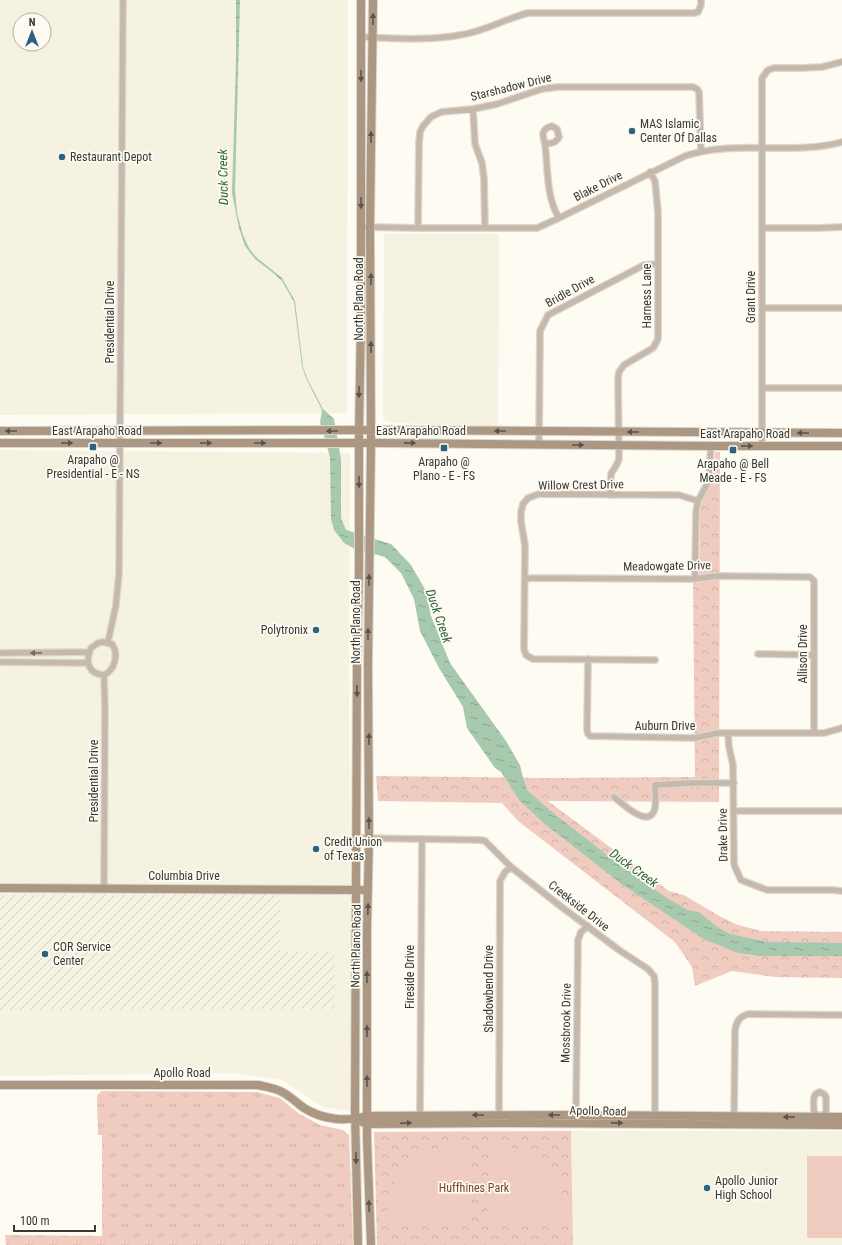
<svg xmlns="http://www.w3.org/2000/svg" width="842" height="1245" font-family="'Roboto Condensed',sans-serif">
<style>
.built{fill:#f6f2e1;fill-rule:evenodd}
.industrial{fill:url(#industrial-furrows)}
.grass{fill:url(#grass-tufts)}
.park{fill:url(#park-crowns)}
.garden{fill:#f0ccc0}
.water{fill:url(#water-ripples)}
.lines{fill:none;stroke-linecap:round;stroke-linejoin:round}
.street-casing{stroke:#dad8d0;stroke-width:8}
.secondary-casing{stroke:#dad8d0;stroke-width:10}
.street{stroke:#c6b8aa;stroke-width:5.5}
.secondary{stroke:#ac9783;stroke-width:8}
.oneway{fill:#5c544c}
.oneway2{fill:#716b64}
.poi-dot{fill:#2e627f;stroke:#fdfbf2;stroke-width:1.5}
.labels{text-anchor:middle;dominant-baseline:central;stroke-width:3.5;stroke-linejoin:round;paint-order:stroke}
.street-label{font-size:12px;fill:#393835;stroke:#fdfbf2}
.poi-label{font-size:12px;fill:#393835;stroke:#fdfbf2;text-anchor:start}
.park-label{font-size:12px;fill:#7c4330;stroke:#fdfbf2}
.water-label{font-size:13px;font-style:italic;fill:#2c623c;stroke:#fdfbf2}
</style>
<defs>
<pattern id="industrial-furrows" width="10" height="10" patternUnits="userSpaceOnUse"><rect width="10" height="10" fill="#f6f2e1"/><path d="M-1 1l2-2M0 10L10 0M9 11l2-2" fill="none" stroke="#d4d0c2"/></pattern>
<pattern id="grass-tufts" width="24" height="20" patternUnits="userSpaceOnUse"><rect width="24" height="20" fill="#f0ccc0"/><path d="M3 7l-1-3M5 7V3M7 7l1-3M15 17l-1-3M17 17v-4M19 17l1-3" fill="none" stroke="#cfb0a6"/></pattern>
<pattern id="park-crowns" width="20" height="18" patternUnits="userSpaceOnUse"><rect width="20" height="18" fill="#f0ccc0"/><path d="M2 6a3 3 0 1 1 6 0M12 15a3 3 0 1 1 6 0" fill="none" stroke="#cfb0a6"/></pattern>
<pattern id="water-ripples" width="26" height="14" patternUnits="userSpaceOnUse"><rect width="26" height="14" fill="#a7caae"/><path d="M2 4q2-2 4 0t4 0M15 11q2-2 4 0t4 0" fill="none" stroke="#89a58e"/></pattern>
</defs>
<rect width="100%" height="100%" fill="#fdfbf2"/>
<path class="built" d="M0,0h348l-1,413 -347,2zM20,20h24v24h-24z
M384,234h115l-1,193 -61,-2 -50,-3 -4,-3z
M0,450l350,3 -1,226 4,433 -30,-5 -41,-27 -47,-7 -235,3z
M571,1131h271v114h-269z"/>
<path class="industrial" d="M280,894v58h55v57l-335,1v-115z"/>
<path class="grass" d="M102,1091l155,1 23,6 18,15 22,12 23,5 6,5 4,110h-347l-1,-10 97,1v-101h-4l-1,-40z"/>
<path class="park" d="M715,452h5l-1,350 -171,-1 121,90 15,4 37,22 17,8 23,6 81,1v46l-67,-1 -43,-6 -37,15 -3,-19 -17,-25 -157,-121 -16,-18 -124,-2 -2,-25 171,2 148,-1 -2,-194h6l1,-76 14,-36z
M571,1131l2,114h-196l-3,-113z"/>
<path class="garden" d="M455,1144h13l2,59 -1,18 -6,5 -76,-4c-2,-45 26,-70 68,-78z
M491,1144c9,2 19,3 28,5 24,9 43,33 48,58 1,5 1,10 1,15l-77,4 -4,-6z
M807,1156h35v82h-35z"/>
<path class="water" d="M236,0h4l-5,190 2,23 6,22 6,13 7,9 26,21 13,23 8,66 4,11 16,31 11,10 7,40v59l5,12 45,14 20,21 15,26 5,25 19,47 56,78 14,24 2,9 5,16 26,23 71,55 43,30 21,12 11,2 17,14 14,8 38,8 74,1v13h-81l-23,-3 -36,-15 -79,-53 -77,-60 -26,-24 -19,-29 -6,-4 -28,-40 -4,-21 -24,-39 -19,-37 -6,-32 -13,-26 -16,-16 -32,-9 -9,-5 -10,-13 -3,-11 -1,-62 -10,-35 2,-12 -16,-32 -4,-12 -8,-64 -12,-21 -10,-9 -17,-13 -10,-13 -6,-18 -7,-35 4,-133z"/>
<g class="lines">
<defs>
<path id="street" d="M361,37c33,1 67,4 99,-2 24,-3 44,-16 68,-22h166l4,-1 3,-7v-5
M473,109l2,35 7,19 2,16 1,49
M545,144c7,-1 11,-1 14,-7l-2,-8 -5,-3c-11,3 -10,9 -7,18 3,24 1,53 14,74
M367,227l51,1h119l22,-10 126,-62c51,-17 106,0 157,-14
M418,228l1,-85 1,-11 3,-6 8,-9 10,-5 32,-3 24,-5 45,-15 16,-2h135l4,2 2,3 2,59
M762,228h56l24,-1
M762,308h80
M762,388h80
M539,445l1,-114 8,-16 96,-50 13,-1
M762,446v-368l6,-8 6,-2h28l20,-1 20,-5
M610,495l1,-21 6,-10 2,-5 -1,-80 1,-7 5,-7 29,-17 5,-9v-127l-3,-31 -5,-9
M525,578l170,1 22,-3 93,1 4,4v152
M695,579l1,-67 2,-11 9,-17 2,-7 2,-31
M103,642l9,2c7,10 3,26 -8,31 -16,-1 -19,-13 -13,-27l7,-5z
M108,642l8,-37 3,-32 4,-573
M0,653l89,-1
M758,654l56,1
M588,659l-1,71 1,4 2,2 105,2 23,-5h106l18,-5
M655,660l-122,-1 -7,-4 -2,-6 1,-104 -4,-23v-10l2,-8 5,-6 11,-4 140,1 19,6
M0,662l88,1
M104,675l1,34 -1,179
M728,733l1,14 4,18 1,98 1,4 6,13 26,10h66l9,1
M614,797c8,6 33,31 40,14 3,-7 1,-18 1,-26l38,-2h41
M734,811h108
M357,838l124,2 4,1 26,26 48,38 60,45 29,19 6,7 1,8v132
M820,1092l4,2 2,3v15l-6,5 -6,-5c0,-8 -3,-18 6,-20z
M420,1115l2,-276
M499,1115l1,-234 5,-9 6,-5
M577,1118l-1,-8 2,-170 3,-8 7,-6
M734,1124l1,-94c2,-9 4,-13 13,-16l94,1"/>
<path id="secondary" d="M0,431l381,-1 461,3
M0,443h382l329,3h131
M0,888l368,2
M0,1085h258c8,2 17,3 24,7 8,4 15,11 22,16 19,12 42,14 63,8l210,-1 265,2
M362,1122l5,2 131,-1 344,2
M358,1245l-3,-134 2,-446 2,-96v-138l2,-115v-316
M371,1245l-4,-106v-211l2,-89 -1,-174 3,-222 -1,-216 3,-227"/>
</defs>
<use href="#street" class="street-casing"/>
<use href="#secondary" class="secondary-casing"/>
<use href="#street" class="street"/>
<use href="#secondary" class="secondary"/>
</g>
<defs><path id="oneway-solid" d="M-6-.8H1V-3.2L6.5 0L1 3.2V.8H-6Z"/></defs>
<g class="oneway">
<use href="#oneway-solid" transform="translate(373 19) rotate(-90)"/>
<use href="#oneway-solid" transform="translate(361 76) rotate(90)"/>
<use href="#oneway-solid" transform="translate(371 137) rotate(-90)"/>
<use href="#oneway-solid" transform="translate(361 203) rotate(90)"/>
<use href="#oneway-solid" transform="translate(371 279) rotate(-90)"/>
<use href="#oneway-solid" transform="translate(371 347) rotate(-90)"/>
<use href="#oneway-solid" transform="translate(359 392) rotate(91)"/>
<use href="#oneway-solid" transform="translate(11 431) rotate(180)"/>
<use href="#oneway-solid" transform="translate(332 431) rotate(180)"/>
<use href="#oneway-solid" transform="translate(500 431) rotate(-180)"/>
<use href="#oneway-solid" transform="translate(633 432) rotate(180)"/>
<use href="#oneway-solid" transform="translate(803 433) rotate(-180)"/>
<use href="#oneway-solid" transform="translate(67 443)"/>
<use href="#oneway-solid" transform="translate(156 443)"/>
<use href="#oneway-solid" transform="translate(206 443)"/>
<use href="#oneway-solid" transform="translate(260 443)"/>
<use href="#oneway-solid" transform="translate(410 443) rotate(1)"/>
<use href="#oneway-solid" transform="translate(578 445)"/>
<use href="#oneway-solid" transform="translate(747 446) rotate(-1)"/>
<use href="#oneway-solid" transform="translate(359 482) rotate(90)"/>
<use href="#oneway-solid" transform="translate(369 580) rotate(-90)"/>
<use href="#oneway-solid" transform="translate(368 634) rotate(-90)"/>
<use href="#oneway-solid" transform="translate(357 691) rotate(90)"/>
<use href="#oneway-solid" transform="translate(369 739) rotate(-90)"/>
<use href="#oneway-solid" transform="translate(369 823) rotate(-90)"/>
<use href="#oneway-solid" transform="translate(368 909) rotate(-88)"/>
<use href="#oneway-solid" transform="translate(367 977) rotate(-90)"/>
<use href="#oneway-solid" transform="translate(367 1031) rotate(-90)"/>
<use href="#oneway-solid" transform="translate(367 1081) rotate(-90)"/>
<use href="#oneway-solid" transform="translate(478 1115) rotate(180)"/>
<use href="#oneway-solid" transform="translate(554 1115) rotate(-180)"/>
<use href="#oneway-solid" transform="translate(789 1117) rotate(-180)"/>
<use href="#oneway-solid" transform="translate(406 1123) rotate(-2)"/>
<use href="#oneway-solid" transform="translate(617 1123) rotate(1)"/>
<use href="#oneway-solid" transform="translate(356 1158) rotate(89)"/>
<use href="#oneway-solid" transform="translate(369 1206) rotate(-92)"/>
</g>
<use class="oneway2" href="#oneway-solid" transform="translate(36 653) rotate(180)"/>
<g class="poi-dot">
<circle cx="632" cy="131" r="4"/>
<circle cx="62" cy="157" r="4"/>
<rect x="89" y="443" width="8" height="8" rx="2"/>
<rect x="440" y="444" width="8" height="8" rx="2"/>
<rect x="729" y="446" width="8" height="8" rx="2"/>
<circle cx="316" cy="630" r="4"/>
<circle cx="316" cy="849" r="4"/>
<circle cx="45" cy="954" r="4"/>
<circle cx="707" cy="1188" r="4"/>
</g>
<g class="labels">
<g class="street-label">
<text transform="translate(511 87) rotate(-14)">Starshadow Drive</text>
<text transform="translate(598 186) rotate(-27)">Blake Drive</text>
<text transform="translate(570 291) rotate(-29)">Bridle Drive</text>
<text transform="translate(647 296) rotate(-90)">Harness Lane</text>
<text transform="translate(751 297) rotate(-90)">Grant Drive</text>
<text transform="translate(359 299) rotate(-90)">North Plano Road</text>
<text transform="translate(110 322) rotate(-90)">Presidential Drive</text>
<text x="97" y="431">East Arapaho Road</text>
<text x="421" y="431">East Arapaho Road</text>
<text x="745" y="434">East Arapaho Road</text>
<text transform="translate(581 485) rotate(-1)">Willow Crest Drive</text>
<text transform="translate(667 566) rotate(-1)">Meadowgate Drive</text>
<text transform="translate(356 622) rotate(-90)">North Plano Road</text>
<text transform="translate(803 654) rotate(-90)">Allison Drive</text>
<text x="665" y="726">Auburn Drive</text>
<text transform="translate(94 781) rotate(-90)">Presidential Drive</text>
<text transform="translate(723 835) rotate(-91)">Drake Drive</text>
<text x="184" y="876">Columbia Drive</text>
<text transform="translate(579 906) rotate(38)">Creekside Drive</text>
<text transform="translate(356 946) rotate(-89)">North Plano Road</text>
<text transform="translate(410 977) rotate(-90)">Fireside Drive</text>
<text transform="translate(489 989) rotate(-90)">Shadowbend Drive</text>
<text transform="translate(566 1023) rotate(-89)">Mossbrook Drive</text>
<text x="182" y="1073">Apollo Road</text>
<text transform="translate(598 1111) rotate(1)">Apollo Road</text>
</g>
<g class="poi-label">
<text x="640" y="124">MAS Islamic<tspan x="640" dy="14">Center Of Dallas</tspan></text>
<text x="70" y="157">Restaurant Depot</text>
<text x="93" y="460" text-anchor="middle">Arapaho @<tspan x="93" dy="14">Presidential - E - NS</tspan></text>
<text x="444" y="462" text-anchor="middle">Arapaho @<tspan x="444" dy="14">Plano - E - FS</tspan></text>
<text x="733" y="464" text-anchor="middle">Arapaho @ Bell<tspan x="733" dy="14">Meade - E - FS</tspan></text>
<text x="308" y="630" text-anchor="end">Polytronix</text>
<text x="324" y="842">Credit Union<tspan x="324" dy="14">of Texas</tspan></text>
<text x="53" y="947">COR Service<tspan x="53" dy="14">Center</tspan></text>
<text x="715" y="1181">Apollo Junior<tspan x="715" dy="14">High School</tspan></text>
</g>
<g class="park-label">
<text x="474" y="1188">Huffhines Park</text>
</g>
<g class="water-label">
<text transform="translate(223 177) rotate(-91)">Duck Creek</text>
<text transform="translate(439 616) rotate(71)">Duck Creek</text>
<text transform="translate(634 868) rotate(36)">Duck Creek</text>
</g>
</g>
<g transform="translate(32 32)"><circle r="19" fill="#fdfbf2" stroke="#afada6"/>
<path d="M0-3L7 15L0 10L-7 15Z" fill="#2e627f"/>
<text y="-6" font-size="11" font-weight="bold" text-anchor="middle" fill="#393835">N</text>
</g>
<path d="M14 1225v6h81v-6" fill="none" stroke="#393835" stroke-width="2"/>
<text x="20" y="1225" font-size="12" fill="#393835" stroke="#fdfbf2" stroke-width="3" paint-order="stroke">100 m</text>
</svg>
